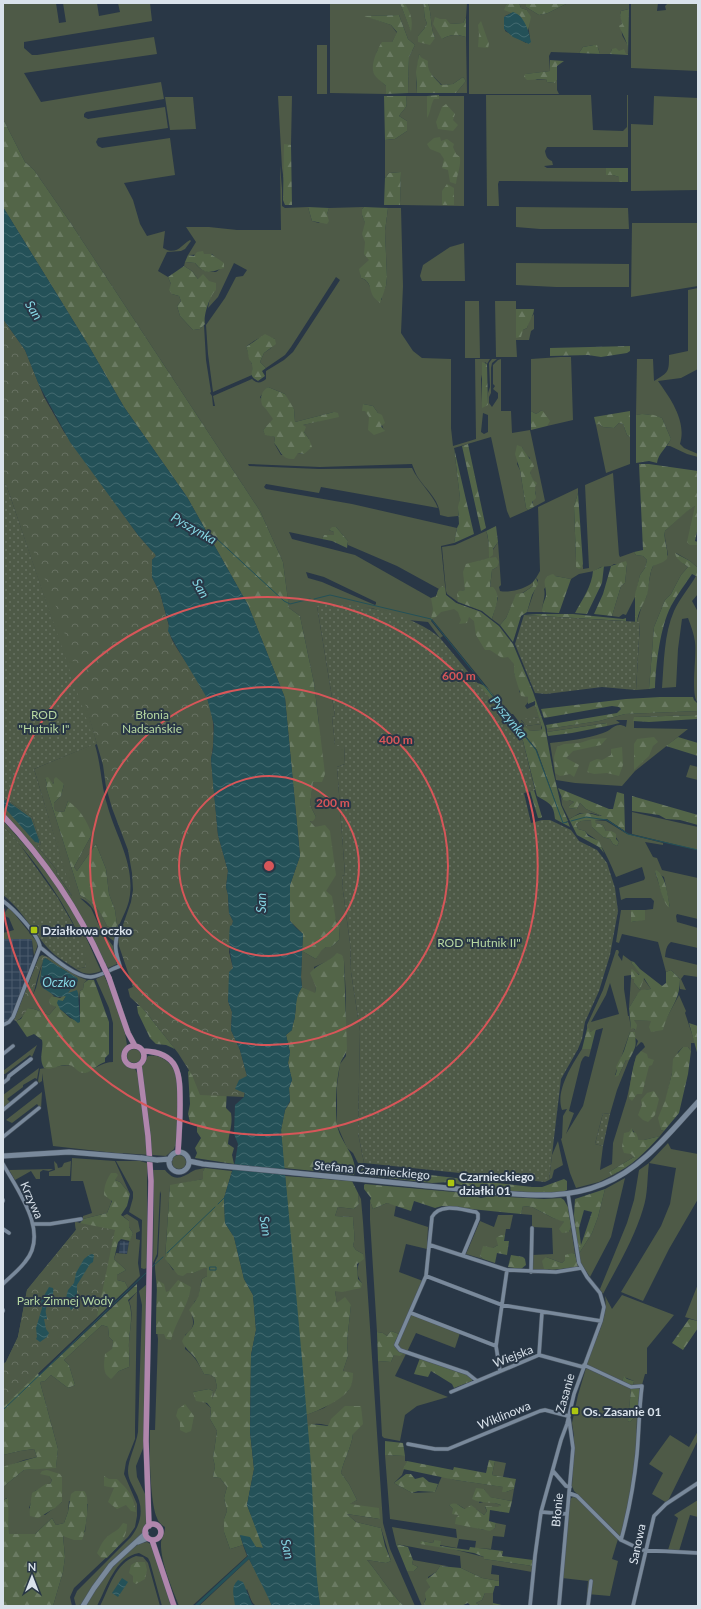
<svg xmlns="http://www.w3.org/2000/svg" width="701" height="1609" font-family="Lato,sans-serif">
<style>
.industrial{fill:url(#industrial-grid)}
.grass{fill:#4e5a47;fill-rule:evenodd}
.forest{fill:url(#forest-firs);fill-rule:evenodd}
.park{fill:url(#park-crowns)}
.garden{fill:url(#garden-dots)}
.water{fill:url(#water-waves)}
.lines{fill:none;stroke-linecap:round;stroke-linejoin:round}
.stream{stroke:#245158;stroke-width:1}
.canal{stroke:#245158;stroke-width:3}
.street-casing{stroke:#495561;stroke-width:4.5}
.secondary-casing{stroke:#495561;stroke-width:6}
.primary-casing{stroke:#495561;stroke-width:6}
.street{stroke:#79899b;stroke-width:3.5}
.secondary{stroke:#79899b;stroke-width:5}
.primary{stroke:#b086ac;stroke-width:5.5}
.secondary-bridge-casing{stroke:#495561;stroke-width:6;stroke-linecap:butt}
.primary-bridge-casing{stroke:#495561;stroke-width:6;stroke-linecap:butt}
.secondary-bridge{stroke:#79899b;stroke-width:5}
.primary-bridge{stroke:#b086ac;stroke-width:5.5}
.ring{fill:none;stroke:#d75659;stroke-width:2}
.poi-dot{fill:#acc611;stroke:#293746;stroke-width:1.5}
.labels{text-anchor:middle;dominant-baseline:central;stroke-width:4;stroke-linejoin:round;paint-order:stroke}
.park-label{font-size:12px;fill:#b6d7a1;stroke:#293746}
.poi-label{font-size:12px;font-weight:bold;fill:#d9e2eb;stroke:#293746;text-anchor:start}
.street-label{font-size:12px;fill:#d9e2eb;stroke:#293746}
.water-label{font-size:13px;font-style:italic;fill:#84d5e2;stroke:#293746}
.centre{fill:#d75659;stroke:#293746;stroke-width:2}
.ring-label{font-size:12px;text-anchor:middle;font-weight:bold;fill:#d75659;stroke:#293746;stroke-width:4;stroke-linejoin:round;paint-order:stroke}
</style>
<defs>
<pattern id="industrial-grid" width="8" height="8" patternUnits="userSpaceOnUse"><rect width="8" height="8" fill="#2e4054"/><path d="M0 4h8M4 0v8" fill="none" stroke="#4c5b6d"/></pattern>
<pattern id="forest-firs" width="22" height="20" patternUnits="userSpaceOnUse"><rect width="22" height="20" fill="#536548"/><path d="M5 1l3.5 6h-7zM16 11l3.5 6h-7z" fill="#6b7b63"/></pattern>
<pattern id="park-crowns" width="20" height="18" patternUnits="userSpaceOnUse"><rect width="20" height="18" fill="#4e5a47"/><path d="M2 6a3 3 0 1 1 6 0M12 15a3 3 0 1 1 6 0" fill="none" stroke="#677162"/></pattern>
<pattern id="garden-dots" width="8" height="8" patternUnits="userSpaceOnUse"><rect width="8" height="8" fill="#4e5a47"/><path d="M2 2h.1M6 6h.1" fill="none" stroke="#677162" stroke-width="1.8" stroke-linecap="round"/></pattern>
<pattern id="water-waves" width="16" height="10" patternUnits="userSpaceOnUse"><rect width="16" height="10" fill="#245158"/><path d="M0 5q4-4 8 0t8 0" fill="none" stroke="#436a70"/></pattern>
</defs>
<rect width="100%" height="100%" fill="#293746"/>
<path class="industrial" d="M3,939h27l2,1 1,19 -21,55 -3,6 -6,3z
M120,1241l9,1 -2,12 -8,-1z"/>
<path class="grass" d="M3,3h53l3,20 7,-1 -3,-19h34l2,13 21,-4 -2,-9h32l2,18 -128,21v6l8,7h5l117,-18 3,17 -133,19 17,29 120,-20 3,17 -78,13 -2,2v3l4,2 77,-12 3,21 -70,10 -2,4 2,4 4,2 68,-10 5,37 -51,8 9,17 7,24 7,12 18,-5 -2,17c14,8 18,-3 27,-8l1,1 -6,8 -4,2 -14,1 -9,19 10,6 3,7 1,10 7,2 2,5 -4,5 3,10 13,14 7,-1 4,-4 2,35 5,32 -1,1 2,3 1,10h2l-2,-10 39,-17c5,5 9,4 14,0v-8l18,-11 9,-8 47,-72 -4,-3 -45,70 -6,8 -19,13 -6,-6 4,-9 7,-5 4,-9c-12,-5 -19,0 -29,8 3,6 3,12 7,19l-1,9 -39,17 -5,-38 -2,-29 19,-27 11,-21 7,-1 4,-6 -13,-7 -16,34 -10,11 2,-11 3,-4 -15,-14 -6,-8 -8,-5 1,-4 10,1c6,8 11,9 21,9l4,-3 -2,-9 -6,-6 -24,1 8,-13 -10,-15h23l28,3h44l-1,-65 2,24v17l3,2 23,-1 4,14 7,2 8,-9 2,-6 35,-1 -2,2v6l16,40 -18,14 1,9c7,2 7,6 11,12 2,4 7,7 10,10v-6l4,-8 1,-9 -2,-46 3,-23h13l2,78 -2,47 12,18 9,7 29,1v69l2,18 23,-7 -1,-80h15l-3,5 -2,-2 -4,17 1,23 6,3v-12l2,-6 -1,-24 3,-4h5l-5,4 -1,5v25l-2,4v6l3,4 6,-9v-5l-5,-4 2,-3 -2,-2v-19l5,-5 3,-1v52h10l1,22 18,-3 15,71 -11,6c-3,-5 0,-9 2,-13l-6,-22v-14l-5,-4 -3,-7 -5,17 3,6 6,38 2,2 -18,8 -3,-7 -16,-74 -37,11 6,50 -2,18 -10,1 -8,-2c-1,-16 -13,-24 -21,-36 -3,-4 -5,-10 -7,-15l-92,3 -72,-3 1,2 70,3 93,-1c7,15 20,25 26,40l-117,-21 -2,6 -53,-9 -2,3 2,2 86,15 105,24 -3,15 -13,3 5,49 10,8 25,9 -4,6 39,39 -2,16 5,10v9l9,5 1,4 -4,5 2,3 8,-4 4,12 -18,3 5,6 15,-2v6l-11,1 -8,-3 -1,2 -3,-4 1,-4 -6,-8h-4l-77,-95 -1,2 12,15 -3,2 -12,-16 -20,-2 -36,-12 -55,-2 18,110 -3,1 3,28h9l1,19 -8,3 8,108 -3,1 1,15 7,52 1,29 9,59 -2,102 6,30h-6l-5,-10 -6,-5 -10,-23v-39l3,-22 6,-8v-59l-2,-36 -7,-7 -9,7 -14,6 2,20 -1,7 -13,-7 -1,-10 1,-26 14,8 4,-8 6,-4h5l8,-7 1,-15c-15,-13 -22,-76 -25,-97l-5,-7 6,-4 -6,-12 9,-81 -5,-41 -14,-67 -11,-8 -6,-46 -23,-51 -190,-289 -36,-52 -9,-8 -22,-43zM268,387l17,7 4,10 5,5 1,13 39,-10 -15,9 -16,4 1,7 5,7 -6,15 -5,-1 -17,2 -7,-12 1,-6 -10,-3 -2,-4 11,-11 -14,-22zM363,404l10,2 5,7 6,18c-9,-8 -18,-15 -21,-27zM483,413l5,2v17l-4,2 -3,-2zM336,527l12,14v4l49,21 42,23 -3,7 -5,2 -76,-43 -63,-16 -3,-7 33,7 2,-4h10v-3l-5,-2zM306,572l18,5 52,25v2l-1,1 -53,-23 -14,-4z
M330,3h70l11,28 -6,-28h18c2,7 0,13 4,20l-3,6 -6,7 17,2c-5,-11 -3,-23 -7,-35h39l-1,14 -3,6 -13,1 -8,15c8,-5 15,-5 24,-2l1,56h-11l10,-12 -3,-4 -10,7 -11,1 -11,-11 -12,-20 -3,28 1,11h-9l1,-36 6,-12 -7,-6 -9,-24 -33,1 25,9 6,8 -5,9 -15,9c-1,21 -11,16 9,35v8l-56,-1z
M469,3h38l-1,4 8,5 -9,4v15l21,12 4,-6c-3,-10 2,-18 -3,-27l-6,-2 -2,-5h7v4l13,8 9,-2 20,-10 61,1v5l-8,2 -1,4c4,7 0,17 3,22 5,9 5,6 5,18l-16,-6 -2,5h-10l-2,-6 -4,-3 -11,2 -4,6 -28,-1 -2,4 1,15 -24,3 11,6 9,-1 1,3 8,1 2,-3v10l2,4h-90z
M631,3h27l-1,8 9,-1 -1,-4 3,-3h30v68l-67,-3z
M317,45h10v49h-10z
M486,95h105l2,35 30,1 4,-4v-32h1v52h-81l-2,4c1,5 2,8 7,10l1,4 -9,1 3,2h59v7h7l6,2v5l-117,-1h-3l-1,3 1,22h-12z
M278,96h14l-1,49h-7v36l-2,-13z
M406,96h58v110l-64,-1 1,-33 -12,1 -4,5v-38l10,-1 12,-8v-10l-8,-5c7,-10 9,-7 7,-20z
M654,96l44,2v92l-67,1v-67l22,1z
M165,97h28l3,32 -26,1z
M516,207l112,1 1,21h-89l-24,-2z
M632,223h66v63l-67,11z
M464,243l1,38h-43l-2,-5 3,-11 27,-18z
M516,263l113,1v23h-73l-40,-2z
M698,288v81l-17,9 -23,3c12,17 29,40 22,63l4,4 14,6v3l-11,-3 -17,-8h-3l4,-7 -9,-21c-9,-3 -17,-5 -26,-3l1,-56h16l1,22c15,-9 15,-9 15,-26l19,-4v-61z
M465,301h14l1,57h-15z
M495,301h21v8l7,21 4,-2 2,-8 5,-6v15l-3,2 -2,9h-13l1,17h-21z
M560,357h11l2,63 -26,6 -5,-16 -6,4 -5,-3v-52z
M619,423l4,1 4,11 3,2v27l-24,9 -10,-48 3,-1 4,3 11,1z
M3,446l52,145 42,153 -2,1c6,19 6,40 12,59 8,31 27,57 23,91 -2,17 -13,29 -16,46 -18,-10 -14,-36 -34,-43l11,10 11,24 11,14 4,18 -9,4 -34,-62 -71,-92v-17l29,20 9,27 -4,2 19,23 1,5 15,22 -38,-127 60,-25 -88,-260 -3,1zM45,778l8,6 1,-2 10,2 -3,12 -7,7 -1,6 3,2 8,1 4,-11 24,33 -18,33 3,4 19,-27 10,25 3,25 6,16 2,15 -2,5 -8,-4c-7,-16 -11,-22 -27,-31l-34,-108 1,-3z
M613,473l6,82 1,2 14,-5 2,3 7,1 4,4 -2,8 -5,7 -5,22 -9,18 -3,-1 -4,3 -7,-1 9,-30 4,-3 2,-19h-13l-3,2 -10,1 -7,4 -15,3 -8,5 -16,-3 -11,13c2,8 -2,14 -2,23h-15l11,-32 -2,-2 4,-7 -2,-64 40,-19v5l-4,13 2,54 6,7 1,-3v5l6,-1 -4,-83z
M698,504l-8,41h8v23l-8,-7 -14,-8 3,7 9,7 -7,8 -10,19 -6,6 -11,27 -5,62 -13,1 4,-67 -3,-1 6,-20 3,-4 5,-27 2,-5 15,-11c-1,-8 -4,-16 -3,-24l20,-19z
M486,531c2,4 4,20 3,25l9,-14 3,43 -2,2 1,4c9,2 26,-2 33,-9v4l-18,12 -9,20 -6,7 -8,-6 6,-21 -8,-10 2,-18 5,-3 -10,-8 -8,2 -14,29 -4,1 -3,3v8l-11,-8 -1,-3 -4,-44 13,-2z
M696,576l2,1v17l-6,7 6,11v91c-8,-7 -1,-47 -3,-61 -1,-8 -4,-16 -7,-24l-6,1 -4,30 -2,38 -14,1c2,-26 2,-54 12,-77 6,-13 15,-23 22,-35z
M698,711v4l-64,2v11l54,1 -53,42 -13,15 -47,-3 -19,-3 -6,-37c17,-2 37,-4 53,-10 9,-2 12,-12 23,-6l1,-7h-11l4,3 -13,3 -1,-3 -59,9v-3l52,-8 26,-7zM637,739h11v16l-14,14z
M690,765l8,2v13l-12,-3z
M561,796l2,4h6l5,2 -5,4v2l8,1 3,-6 6,6 16,7 -11,-3h-11l-11,6 -7,-14z
M632,812l66,15v23l-66,-16z
M592,820v7l11,10 7,2 3,5 4,2 2,-4 -7,-11h-6l-3,-6 -7,-2 -2,-3 12,1 21,13 36,9v2l-18,-3 8,15 4,1 5,12 36,8v41l-21,-5 -1,2 1,6 21,6v20l-27,-6c-5,4 -5,8 -6,15l33,8v12l-14,-2 -3,4 5,11 -6,-1v-10l-9,-9 -5,2 -8,-30 -36,-8 -3,9 -3,-1 5,-32h10l1,12 13,-3v-9l8,-1 1,-8 -3,-3h-25l-5,2 -2,-12 25,-8 1,-2 -3,-11 -26,10c-5,-12 -10,-24 -17,-34 -3,-6 -10,-6 -14,-12l-7,-2 -2,-5 5,-3zM655,872l9,5 6,31 -6,-8z
M3,821c24,25 47,54 66,84 13,21 22,44 32,66 -10,4 -16,4 -25,-2l10,-2c-3,-12 -5,-27 -10,-38 -16,-34 -47,-76 -73,-103z
M9,907l28,35v5l-3,9 -2,-16 -2,-1h-27v-6l11,-3 -5,-12 -6,-3z
M616,950h2l1,2 -1,3 4,6 1,-6 8,6 1,3 8,8v3l-9,-5v5l-7,1v13l4,27h1l2,12 2,-1 2,3 -1,-10 31,1 14,-26 7,16 -1,2 10,30h-4v8l-3,-4h-5l-5,5c-5,15 -8,29 -11,44 -3,11 -8,21 -6,34l3,1 -4,5 -16,4h-5l-7,-11c-5,6 -3,22 2,28l-25,15 2,2 6,-1 -18,9 -23,6 -6,-15 -9,-34 1,-1 1,-22 4,-7 -5,1c-7,-19 10,-45 20,-61h9l-2,8 -4,-1 -2,2 -2,4 -12,49 5,2 -8,21 17,-28 20,-78 -13,4 -3,-3v-4l16,-35zM610,983l9,31 -28,8 15,-27zM630,1032l8,9 -2,6 5,-5 2,1 2,4 -9,9 -9,42 -14,45 -1,21 -12,6 3,-24 -8,-2 8,-31 7,1 7,-24 12,-30h-3l-7,15h-4z
M48,957l31,20 8,3 -3,3 -1,6 -3,2 -1,9 -1,-7h-11l8,-10 3,-2 -1,-3 -32,-20z
M43,960l-3,22 14,14h-2l2,9 2,2 -7,8c-8,-3 -14,-7 -22,-7l9,-20z
M104,975c10,22 20,47 23,70l-5,6 -1,7c4,5 11,5 14,11 9,13 12,67 15,86l-29,-2 3,1 -71,-8 -11,-73v8l-3,2 -1,-2 2,-12c4,-1 27,-4 31,-4 5,2 10,5 14,8 10,-4 17,-11 28,-11v-39l-4,-15 -13,-29z
M631,978l3,2v3l6,7 3,-12 8,11c-15,1 -14,8 -22,19z
M37,1045l-5,12 -2,-2 -25,19h-2v-3z
M127 1056a7 7 0 1 1 14 0a7 7 0 1 1-14 0Z
M148,1056c11,-3 23,6 27,16 6,16 2,55 2,74h-2l-1,3 -8,7 -14,-1 -3,-33 -8,-56z
M39,1068l-2,11 -2,-1 -12,7v2l-16,12 4,4 -8,6v-14z
M42,1092l-1,17 -4,-5 -25,19 -6,-3z
M558,1141l5,24 -9,5 -2,8 -3,2 3,-25z
M668,1143l3,6 27,5v45l-29,50 -26,52 -22,-9 40,-66 9,-22 6,-36 -27,-5c-2,15 -1,32 -6,46 -9,30 -26,58 -40,85l-3,-5 27,-66 7,-23 5,-30 10,-7z
M172 1162a7 7 0 1 1 14 0a7 7 0 1 1-14 0Z
M72,1158l43,3 15,33 -10,-12 -5,-2 1,-7 -5,30 -4,10 -24,6v-3l9,-3 -9,-32h-12z
M54,1161l3,3 1,4 4,-1 2,-4 7,-2 -1,15h-21v-4l6,-2z
M116,1161h24l7,2v105l-3,1 -3,-1 1,-48 -13,-8 4,-14v-6z
M205,1168l-2,3v8l-33,7 -5,72 8,12 21,3 10,-6 3,1v8l-5,3c-2,6 -2,14 -4,19 -1,2 -4,3 -4,5 -7,13 7,21 -9,32v14c9,6 14,15 19,25l7,1 4,3 2,9 -6,15 2,-11 -4,-2 -16,3 18,16 -1,11 7,12 -4,27 2,8 -2,11 7,1 7,9 -3,11 3,13 -3,8v13l6,17 13,-4 4,11 -55,50h-13c-7,-18 -19,-45 -18,-64 1,-5 4,-8 4,-15 -3,-2 -7,-5 -8,-9 -7,-15 -8,-69 -7,-88h5l3,-91 -2,-16 1,-33 -2,-22v-6l3,-6 3,-62 -1,-3 -3,63 -4,9 1,-75 -1,-18h12c10,12 16,8 28,1 3,-2 8,-2 12,-3z
M53,1169l-4,2 -6,-1 -3,2v7h-4l-5,-8 -16,9 -6,-10z
M625,1178l-14,59 -21,40 -9,-14 -3,-8 14,-22 6,-16 7,-28z
M358,1193l3,6 2,23 20,301 7,26 25,57h-11c-14,-13 -24,-31 -37,-46l19,3 5,-2 -10,-33 -25,-6 -9,-8 33,5 -31,-15 8,-4 -8,-16 -8,-11c3,-14 10,-24 12,-39 -13,-4 -34,-15 -46,-8l-1,-11 18,-7 24,-17 4,-9 -9,-11 5,-15 -1,-15 4,-36 -14,-1 -2,-13 27,-8c-8,-9 -4,-20 1,-29l-7,-4 -3,-4c3,-9 0,-19 0,-29l-18,-1 3,-9 16,2 5,-5z
M370,1201l3,8 14,-6 9,2 -2,11 34,11 -1,22 -21,-5 -7,28 24,9 -24,53 -8,-3 -4,5 -4,-3 -6,-1 -7,-112z
M523,1206l9,1 21,11 8,2 4,3 4,9 2,-5 4,27 -2,-1 -11,10 -16,-6 2,13h-16v-15l21,-1 -1,-26 -20,-1v-12l-11,-1z
M127,1214l11,7 2,10 -4,2v6l4,1 -2,23 2,13 -12,12 -3,-6 -8,-2v-5l9,-5 -12,-11 2,-6 11,1 2,-12 4,-9 -4,-6v-6l-6,-5z
M498,1215h15l-3,14h-4l-1,6h-4l-3,10 -18,11 3,3 -17,-5 14,-33 14,6z
M147,1284l-3,162 -8,20 1,11 9,19v29l-3,9 -24,21 -37,49 -6,2 -2,-8 3,-7 54,-54c11,-14 13,-30 4,-46 -3,-7 -7,-12 -7,-20 0,-11 8,-26 10,-39l4,-127 -3,-14z
M698,1284v37l-13,-4z
M137,1292l-2,136v11l-9,23 -2,12 13,30v12l-2,11 -7,10 -54,51 -4,9 2,9h-19l10,-34 2,-15 -2,-22 22,-3 3,-28 -19,-3 -1,11 -4,11 -8,2 -4,-7 -17,16h-26l-2,-36 -4,2v-13l21,-17 32,-3 2,-18 -18,-67 5,-1 6,-6 17,13 7,-3 -6,-20 -5,-5 38,-35 6,2 1,10 4,4 -2,37 8,-7 10,-4c1,-7 0,-12 0,-19 -1,-16 6,-32 0,-47zM49,1476l13,7v19l-17,13 -16,-7 6,-17 15,-7 2,-4z
M622,1295l52,20 -27,33v26h-2l-3,11 -9,1 1,-5 -10,-4 -2,4 -34,-15 -1,-3c6,-21 22,-44 18,-67l7,13z
M411,1314l49,19 -5,15 -39,-15 -9,19 -7,-3 -3,-5z
M404,1353l2,1 -11,22 53,21 -31,9 -12,9 -5,26 -16,-3 -2,-2 -4,-75 13,1 3,-7z
M586,1368l45,21 -3,32 2,1 5,-5v-3l2,2 -1,37 -5,42 -10,42 -47,-46 -2,-5 2,-40v-10l-2,-13 6,-28z
M698,1431v9l-31,63 -15,-9 11,-21 -14,-9 21,-29 19,12z
M34,1449l3,8 -13,3 -21,8v-13l17,-4z
M385,1455l20,1v5h2l-5,14 -8,8 18,10 23,-1 7,-16 13,4 49,7 -1,5h3l8,-3 -2,12 -23,-4 -5,-8 -5,14 9,-2 13,4 -2,2h-14l2,4 -3,4 -8,-6h-11l-8,-5 -8,1c12,11 28,31 46,23l1,-5 10,2 -2,12 -11,-1 -2,13 -16,-1 1,-7 -17,-2 -2,9 -17,-3 -6,-5 -1,3 -12,-2 63,16v2l49,7 -1,6 -40,-7 -1,9 8,1v6l-17,-3 -21,-10 -1,-12 -64,-12 -4,-17 65,11 -1,-9 -66,-10z
M495,1461l11,2 -3,14 -11,-2z
M573,1497l4,1 41,41 -6,20 6,2 -8,35 -23,-2 1,-13 -26,-3 8,-79z
M698,1500v17l-8,-2 -11,36 -11,-1 10,-32 -4,-3z
M147,1542l5,3 19,61h-9l-12,-44 -2,-4 -9,-5c-24,4 -32,34 -42,53h-12c11,-18 41,-63 62,-64z
M136,1556l7,1 5,6 12,43h-60c9,-17 15,-43 36,-50z
M249,1559l16,29 7,18c-20,0 -18,2 -25,-17l-12,17h-36z
M413,1560l34,6h-7l-4,6 -8,5 2,10 -6,16 1,3h-3l-15,-35h7l4,-4 -6,-3z
M485,1593h8v12h-14l-3,-2 6,-3z"/>
<path class="forest" d="M400,3h5c6,12 8,15 6,29z
M423,3h5c4,12 2,24 7,35l-5,7 -12,-3v-6l6,-7 3,-6c-4,-7 -2,-13 -4,-20z
M507,3h12l2,5 6,2 4,7 -3,14 -8,-15 -16,-6z
M526,3h42l-20,10 -9,2 -13,-8z
M629,9l-1,46 -18,-1 2,-5 4,-1 3,3 5,-2 2,5h2c0,-13 -4,-16 -9,-28l3,-2 -2,-9 1,-4z
M399,15l9,24 7,6 -6,12 -1,36 -22,1v-8c-4,-4 -10,-8 -12,-12 -4,-9 3,-24 8,-32h10l5,-10 -6,-7 -27,-9z
M435,17l5,2h6l4,5 13,-1 3,-6v20c-9,-3 -16,-3 -24,2l-9,-15z
M481,21l8,23 -1,4 -10,-1 1,-13 -1,-9z
M594,45h3l3,9 -21,-1 4,-6z
M419,54l3,4 6,3c-2,10 7,17 13,24l12,-1 10,-7 3,4 -10,12h-39l-1,-21z
M550,60l14,1 -7,5v14l-2,3 -8,-1 -1,-3 -19,1 -3,-3 1,-3 25,-3z
M439,95v4h-5c-4,7 -3,13 -7,19v-22z
M384,96h22c2,13 0,10 -7,20l8,5v10l-12,8 -10,1z
M446,104l9,10 -2,6 5,5 -5,6 -15,-2 -2,-7 6,-15z
M3,119l22,43 9,8 36,52 190,289 23,51 6,46 11,8 14,67 11,91 -3,8h-9l-3,23 6,12 -3,4h-3l5,6 10,-2 5,6 6,44 -10,16 6,5 4,25 4,4 -1,15 -8,7h-5l-5,4 -5,8 -14,-8 1,-17 -13,-13v-36l10,-29 -15,-158 -37,-93 -61,-108 -63,-90 -37,-64 -84,-136z
M440,137l1,4 6,-2 7,5 -1,3 3,7 4,3c1,10 -3,17 -4,27l-6,-2 -2,-12 -6,-2 2,-9 -4,-6 -10,-4 -3,-5 7,-6z
M284,144l7,1 1,60h-7l-2,-5z
M606,168h22v14h-9v-5l-6,-2h-7z
M401,172l-1,33h-16l1,-27 4,-5z
M447,184l7,4v17h-12v-14z
M308,207l21,1 -2,6 2,7 -2,3 -15,-3z
M364,207l24,1 -3,23 2,46 -1,9 -6,17c-2,-2 -6,-5 -7,-7 -4,-8 -2,-15 -12,-18l-2,-9 10,-9 -5,-6 1,-12 -3,-8 3,-11 -3,-8v-6z
M203,251l1,3h7l13,9v5c-14,4 -18,8 -29,-5l-10,-1 3,-7 6,1 3,-4z
M184,266l8,5 6,8 5,-5 6,7 7,2v7c-6,5 -13,26 -11,34l-5,5 -7,1 -13,-14 -3,-10 4,-5 -2,-5 -7,-2 -3,-4 2,-6 -3,-7z
M516,309h18c0,6 -5,12 -7,19l-4,2 -2,7 -5,1z
M265,334l10,5 1,5 -12,9 -4,9 6,6 -4,3 3,5 -7,5c-11,-6 -4,-9 -6,-16 0,-2 -2,-4 -3,-6 -1,-4 -1,-8 -3,-12z
M630,346v5l-3,2 -26,4 -13,-2 -38,1v-8z
M482,362l5,2 1,41 -6,3z
M268,387l17,7 9,15 1,13 39,-10 4,1 1,4 -36,8 3,2 -2,5 5,7 3,8 -8,7 -6,-1 -4,6c-12,1 -13,-8 -20,-16l1,-6 -10,-2 -2,-5 10,-11 -7,-10 -4,-4c-2,-8 -1,-13 6,-18z
M363,404l10,2 5,7 4,2 3,8 -4,3 4,5 -11,4 -6,-5 1,-13 -4,-6h-3z
M542,410l8,11 -3,5 -16,4v-19l5,3z
M630,411v26l-3,-2 -4,-11 -4,-1 -5,5 -11,-1 -4,-3 -3,1 -2,-8z
M642,414l12,1 8,3 9,21c-4,8 -13,15 -14,24l-8,-2 -13,2v-48z
M468,444l18,84 -5,3 -19,-85z
M517,445l5,2c3,7 9,12 12,19l-4,6 3,8 4,3 -2,4 1,11 -4,4 2,5 -6,3 -2,-2 -6,-38 -5,-16z
M454,448l20,86 -20,9 3,-15 2,-4 -1,-17 2,-9z
M639,464h10l49,7v56l-3,14 3,1v3h-8l-3,-3 8,-36 -9,6 -21,19c-2,10 4,18 2,28l-4,3 -10,4c-5,10 -3,22 -7,32 -4,8 -8,15 -9,24h-2v-28l5,-19 5,-7 2,-8 -4,-4 -7,-1 -2,-3 9,-2z
M578,493l5,71 -1,3 -3,2 -3,-2v-7l-2,-54z
M496,526l2,16 -5,7v6l-4,3 7,-1 3,5 -2,5 -5,3 -2,17h3c9,9 2,21 -1,32l-10,-8 -24,-9 -1,-8 2,-3 6,-1 -2,-18 3,-8 23,-6c0,-6 0,-22 -3,-27z
M332,527h4l12,14 -1,7 -15,-7 -10,-2 2,-4h10v-3l-5,-2z
M675,553l15,8 8,7v9l-6,-3c-7,10 -15,21 -21,32 -11,22 -15,57 -16,82l-6,1 5,-62 11,-27 6,-6 10,-19 7,-8c-5,-4 -12,-7 -13,-14z
M626,561l1,3 -2,19 -4,3 -9,30 -18,-2 9,-20 8,-28z
M604,566l-2,17 -15,31 -12,-1c7,-13 17,-27 18,-42z
M553,574l2,2 16,3 -12,34 -17,-1c0,-8 2,-9 4,-16 1,-10 -7,-18 7,-22z
M536,578l2,6 -6,11 -5,17 -6,4 -8,26 -13,-17 6,-7 10,-24 7,-1 10,-7v-4z
M442,586l3,2 1,7 10,8 25,9 18,14 14,18 20,48 12,35 8,44 8,34 7,16 -4,2 4,-1 2,5 -15,-8c-1,-15 -6,-16 -18,-23l-14,-55 -14,-20 -33,-38c11,1 17,10 21,20l39,47 27,73 -26,-73 -16,-20 4,-3 5,4 11,-1 1,-2 -7,-23v-4l-7,3v-7l-7,-1 -7,-23v-9l-6,-7 -6,1 -12,-8h-5l-9,-15 -2,-14 -5,-4 -2,6 -8,1 2,-4 -3,-8 -4,-3 -13,3 -5,5 -5,2 2,-10 -2,-11 5,-1 2,-7z
M537,614h36l50,5 3,-1v3l-102,-6z
M660,697h33l1,3 4,4v7l-73,3 -26,7 -52,8 -1,-4 71,-12 4,-4 -2,-2 -7,-1 -68,12 -3,-9 85,-10z
M698,715l-1,4 -48,3 -16,-1 1,-4z
M607,723v3l-35,7 -24,3 -1,-4z
M654,737l4,5 -5,4 -4,10 -15,14v-26l3,-5z
M678,737l20,6v13l-32,-10z
M607,738l-6,7 -28,6 -7,7 13,7 -5,12 -4,-3 -10,2 -5,-3 -1,-16 3,-10 7,-3 16,-1 12,-4z
M622,747l1,18 -4,11 -12,-3 -13,1 -7,-2 3,-10 7,-3 5,1 9,-5v-6z
M48,777l5,7 1,-2v-3l2,-2 8,7 -3,12 -7,7v6l2,2 8,1 4,-11c13,9 18,19 24,33l-18,33 3,4 19,-27 10,25 3,25 6,16 2,15 -2,5 -8,-4c-7,-15 -11,-22 -27,-31l-34,-108 1,-3 -2,-6z
M558,788l51,21h4l4,-17 7,2 1,37 -18,-12 -12,1 1,3 7,2 3,6h6l4,3v5l3,3 -2,4 -4,-2 -3,-5 -7,-2 -11,-10 -1,-7 -10,1 -5,3 2,5 7,2 3,5 11,5 5,12 -5,-6 -22,-12 -8,-16c8,-4 14,-8 23,-5 4,1 6,2 10,2l-16,-7 -6,-6 -3,6 -8,-1v-2l5,-4 -5,-2 -2,1 -4,-1z
M534,790l8,27 -1,1h-3l-8,-27z
M632,796l66,19v10l-18,-5 -14,-1 -7,-4 -27,-4z
M656,870c10,5 12,27 14,38 -8,-4 -11,-27 -15,-36z
M631,910h14v10l-14,2z
M337,953l5,2 2,6 3,88c-1,6 -6,10 -7,16 -4,17 -5,42 -3,59 2,18 22,32 17,51l-70,-7 -3,-38 4,-20 5,-8 -1,-14 3,-8 -4,-17 2,-11 -4,-17 6,-5c0,-5 3,-10 3,-15 2,-13 -1,-16 7,-28l13,6 1,-6 -6,-14c7,-9 19,-11 27,-20z
M631,961l3,1 6,7 22,17 4,-3v-11l5,-2 9,9c0,23 -12,30 -17,51l-12,2 -2,-5 2,-6 -17,-1 3,5 -1,5 -3,-2 -2,1 -2,-21 9,-15 3,-3 10,-1 -7,-11 -4,12 -6,-7v-3l-3,-2v-8l1,-1 7,6 1,-2 -8,-9z
M88,980h6l15,42v32l-4,4v4c-7,2 -12,9 -19,11 -9,1 -10,-7 -17,-8 -9,-1 -16,5 -25,3 -6,-10 0,-19 -2,-28l-8,-6 -7,3 -11,-16 5,-2 6,-11c8,0 14,4 22,7l7,-8 -6,-3 -1,-4 3,-4 8,2 5,-3 1,1 -3,5h-2l-1,8 10,9 10,4v-31l3,-2 1,-6z
M137,1006h4l34,43 -9,-4 -10,-1 -6,-6 -12,-25z
M689,1023l9,3v30z
M589,1028l1,4 6,-3 -5,20h-9l5,-20z
M630,1032h5c1,15 2,13 -6,28h-3l-7,15 -4,2 2,-7 -1,-3 8,-16z
M683,1047h5l3,4 -3,23 -9,39 -15,18 -3,-1 -3,-12 7,-17 7,-28 1,-14z
M641,1051l6,3 1,4 6,2 -2,5 -3,1 -7,28h-5l-5,7 -3,-3c0,-7 4,-37 8,-42 1,-2 3,-3 4,-5z
M192,1066l35,23 -1,19 5,5c2,12 -2,19 -3,31l6,4 -2,7 2,9 -39,-6 2,-5 -2,-5 6,-10 -4,-6v-7l-7,-3 -2,-8 2,-10 -2,-32z
M654,1091l5,8 -4,16 -7,7 -5,-2 -5,-5 4,-10 -1,-5 6,-7z
M632,1128l1,4 3,1 3,7h5l16,-4c-14,15 -29,32 -49,39l-2,-3 25,-15 -3,-3 -7,-1 -2,-6 2,-14 5,-1z
M363,1167l169,20h10l22,-8 3,2v9c-15,8 -85,-3 -106,-5l-10,-3 -19,1 -72,-8v-3z
M205,1168l27,3 -8,27 1,25 9,14 10,42 9,16 3,35 -5,25 -1,77 4,37 -7,36 17,43 -8,-1 -16,-12 3,10 -13,4 -6,-17v-13l3,-8 -3,-13 3,-11 -7,-9 -7,-1 2,-11 -2,-8 4,-27 -7,-12 1,-11 -4,-5 -11,-2 -3,-9 16,-3 4,2 -1,8 5,-12 -2,-9 -4,-3 -7,-1c-3,-5 -5,-10 -8,-15 -5,-7 -11,-10 -14,-18 6,-13 19,-13 7,-31l9,-13 4,-18 5,-3v-8h-3l-10,5h-7l-4,3 -5,-1 -13,-16 5,-74 33,-6v-8z
M111,1173h5l2,2 -3,5 5,2 10,12 -3,12 -6,9 8,6v6l4,6 -3,8 -9,-2 -3,3 -4,17 12,11 -9,5v5l8,2 3,6 -90,85 1,3 98,-92v8l-9,8c7,16 0,32 1,48 0,6 1,12 0,19l-10,4 -8,8c-9,-6 -7,-15 -6,-25l7,-5 1,-8 -4,-4 -1,-10 -6,-2 -38,35 5,5 6,20 -7,3 -17,-13 -6,6 -5,1 18,67 -2,19 -32,2 -21,17v-19l2,-2 32,-9 -3,-8 -14,2 -17,4v-56l23,-48 -23,13 3,-2 12,-25 9,-47 49,-60 -1,-8 5,1 3,-4 24,-6 5,-12 -8,-6c0,-9 2,-14 7,-22z
M285,1176l67,5 6,12 1,11 -5,5 -16,-2 -3,9 18,1c0,10 3,20 0,29l3,4 7,4 1,5 -7,5 1,15 4,4 -1,5 -19,4 -7,-1 2,12 8,-6 6,8 -4,36 1,15 -5,15 10,2c0,6 -1,14 -5,18 -10,11 -28,19 -42,24z
M365,1184l100,9 16,5 10,-2 53,3 17,-1 3,2 4,7 3,20 -2,5 -7,1 -3,-4 5,-7 -11,-4 -21,-11 -9,-1 -2,8 -79,-8 -7,2 -21,-7 -3,10 -24,-8 -14,6 -3,-8 1,-3 -7,-9v-4z
M605,1189l-7,28 -6,16 -14,22 -4,-40 1,-16zM584,1210l8,2 -11,33 -2,-17z
M501,1235h4l-1,6h5l-2,14 -10,-2 -2,10 -12,-4 -3,-3 3,-10 10,2 5,-3 -2,-7z
M573,1253l2,1 3,13 -26,3 -8,-1 -2,-8 4,-4 16,6 3,-3v-5z
M511,1255l12,2 2,2 1,6 -5,4 -13,-2z
M157,1280l7,4 2,8 3,-1 9,-11 13,7c-3,20 -15,33 -20,53l-5,-1 -2,-5h-8z
M689,1319l9,2v7l-15,22 -11,-7z
M391,1331l8,3 -4,8 1,6 8,5 -4,3 -6,-1 -3,7 -13,-1 -1,-29 6,1 4,3z
M420,1358l43,14 9,6v3l-18,7 -2,-4 -21,-13 -3,6 -14,-3z
M624,1376l3,3 7,2 -1,5 7,1 -3,29 -2,-1v2l-5,5 -2,-1 3,-32 -10,-5z
M185,1404l9,12 -3,15 -5,2 -6,-3v-8l-4,-6 2,-7z
M345,1406h16l2,18 -10,10c-2,15 -9,25 -12,39l8,11 8,16 -7,4 29,4 1,11 -33,-5 9,8 25,6 4,18 6,15 -5,2 -19,-3c13,15 23,33 37,46h-81l-3,-1 -4,-29 -9,-150 4,-2 17,2 3,-7z
M385,1441l18,2 2,13 -20,-1z
M489,1460l6,1 -3,14 24,4 -2,10 -8,3h-4l1,-5 -48,-7 -52,-11 4,-8 46,9 1,-3 32,6z
M47,1470l13,4 2,3v25l-7,6 -17,10 -8,-2c-1,-8 1,-14 2,-23l14,-9h4l2,-4 -3,-4 -9,-2 2,-3z
M406,1474h5l4,5 8,-2 6,5 9,2 -3,8 -17,-1 -6,2 -18,-10z
M104,1476l5,3h8c12,12 16,16 19,33l-5,-1 -5,-6 -9,4 -9,-7 6,-14 -10,-2z
M476,1488l8,1 6,8 22,4 -3,12 -19,-3 -1,11 7,2 -1,5 -5,3 -35,-7 1,-6 3,-3 -7,-1 1,-5 -4,-4c9,-4 9,1 16,4l6,-4 13,10 3,-4 -2,-5 13,1 3,-2c-10,-4 -20,-1 -29,-6z
M75,1491h9c7,6 2,40 -2,49h-8l-11,-4 2,21 -2,15 -10,34h-50v-106l5,-2 1,36h26l17,-16 4,7 8,-2 4,-11 3,-18z
M123,1523l4,1c0,16 -10,23 -20,34h-6l-4,-5c3,-6 6,-13 11,-17 8,-6 9,-4 15,-13z
M434,1540l7,1 -1,5 29,4 1,-3 33,4 -1,5 31,4v6l-49,-7v-2l-10,-4 -54,-9 1,-3 12,2z
M396,1544l12,3 5,13 -1,4 6,3 -4,4h-7z
M136,1562h9l2,8 -2,9 -9,5 -3,-2v-6l-4,-3 2,-8z
M440,1566l21,2 21,10 17,3v5h-4l-2,7h-8l-3,7 -6,3 3,2h14v-2l13,3h-35l-3,-3 -7,3h-36l-1,-3 2,-4 -1,-6 5,-6 -4,-7 10,-8z"/>
<path class="park" d="M3,319l22,31 19,47 20,35 74,103 14,16 3,2 1,3 -4,4v17l8,16 9,33c-1,10 7,21 13,30 8,13 20,27 25,42 8,19 8,41 4,61l7,76 10,36 -2,16 2,8 1,18 4,8 -4,31 4,16 -5,33 4,11 -1,18 9,20 7,26 -3,21 -44,-2 -8,-20 -14,-22 -33,-42 -15,-14 -2,-8 5,-2 -14,-41 -1,-7 13,-37 2,-12 -1,-17 -4,-23 -16,-42 -6,-21 -3,-22 -44,-151 -53,-130 -3,1z
M127,862l1,28 -15,1 -2,-28z
M42,955l6,2c-13,5 -11,55 -32,64l-2,-1 25,-63z
M75,1222l40,8 -18,87 -94,90v-43l3,-2 12,-25 9,-47 49,-60z"/>
<path class="garden" d="M6,484l89,260 -61,25 39,128 -16,-23 -1,-5 -19,-23 4,-2 -9,-27 -29,-20v-312z
M332,603c32,1 84,13 108,35l69,83 14,20 12,49 -11,3 7,30 11,-3h8l21,10 8,11 18,9 10,13 8,25 3,23 -8,44 -11,36 -14,31 -3,17 -4,10 -17,30 -12,101 -4,2 -181,-19 -6,-30 2,-102 -9,-59 -1,-29 -7,-52 -1,-15 3,-1 -8,-108 8,-3 -1,-18h-9l-3,-29 3,-1 -18,-110z
M524,615l116,7 -4,68 -34,-3 -56,7 -11,-1 -20,-49z
M539,717l2,7 -15,2 -5,-7z
M3,826l15,16 40,56 24,42 4,27 -10,2c-7,-5 -15,-9 -21,-14 -20,-18 -31,-44 -52,-60z
M603,1113l7,1 -7,32 -8,-2z"/>
<path class="water" d="M513,12c11,3 16,19 18,30l-2,2 -16,-7 -9,-8v-12z
M3,207l84,136 37,64 63,90 61,108 37,93 15,158 -10,29v36l6,7 7,6 -2,43 1,10c-7,12 -5,15 -7,28 0,5 -3,10 -3,15l-6,5 4,17 -2,11 4,17 -3,8 1,13 -5,9 -4,20c10,107 20,215 29,322 4,51 3,103 10,154h-48c-10,-24 -25,-46 -32,-71l10,2 6,10 7,1 -16,-43 7,-36 -4,-37 1,-77 5,-25 -3,-35 -9,-16 -10,-42 -9,-14 -1,-25 11,-36 3,-18 -4,-10 1,-29 9,-8 1,-4 -10,-4 4,-9 8,-4 -7,-26 -9,-20 1,-18 -4,-11 1,-29 4,-4c-3,-14 -5,-27 -3,-42l2,-1 1,-4 -4,-8 -1,-18 -2,-8 2,-16 -10,-36 -5,-52 -2,-24 2,-9 1,-25 -7,-27 -31,-52 -8,-15 1,-6 -9,-32 -8,-16v-17l4,-4 -1,-2 -3,-3 -14,-16 -68,-93 -31,-57 -14,-35 -22,-31z
M6,800l25,18 8,22v3l-4,-1 -32,-36v-5z
M45,958l32,20 1,3 -3,2 -7,10 9,-3 1,3 2,29 -2,1 -18,-14 -3,-6 1,-3 5,1 3,-5 -9,1 -14,-9 -3,-6 3,-22z
M92,1254l2,1 -1,7 -3,2 -13,21v19l-6,6 -5,-12 2,-8 6,-7 2,-10 8,-14 5,-4z
M49,1287l4,1c2,9 -6,13 -7,21 -1,4 1,6 1,10h-3l2,10 3,4 -2,4 -7,5 -4,-3 1,-2 -1,-9 6,-20 -1,-7z
M122,1578l6,4 -10,15 -6,-4z
M238,1580l5,2 9,22 3,2h-20c-1,-11 -5,-18 3,-26z"/>
<g class="lines">
<path class="stream" d="M208,534l8,4 68,63 6,3 20,-5
M314,599l16,-4 101,24 105,131 27,73 4,-1
M571,821l15,-4 21,3 21,14 70,16
M218,1204l6,-6
M167,1253l48,-46
M152,1267l11,-10
M210,1267h6v3h-6z
M3,1410l144,-138"/>
<path class="canal" d="M196,1606l54,-50"/>
<defs>
<path id="street" d="M3,901c10,7 36,34 37,46l-27,70 -4,5 -6,3
M40,947c11,9 36,31 51,30 10,-1 20,-8 29,-11 -4,-12 -7,-23 -1,-35
M3,1054l10,-8
M3,1083l5,-4 1,-3 22,-17
M3,1110l33,-27
M3,1137l36,-29
M3,1164c15,27 47,69 22,98 -6,8 -15,15 -22,22
M3,1200v1
M33,1224h17l31,-5
M3,1229l6,4
M430,1245l77,25 49,2 25,-4
M463,1255l15,-36v-5l-2,-2c-14,-2 -36,-10 -44,5l-6,59 -30,69 4,5 67,23 10,8
M531,1272l1,-44
M426,1276l76,29 99,16
M3,1311v-1
M411,1313l85,33
M539,1355l3,-43
M584,1365l47,22 11,-1c-3,23 -3,46 -5,68 -3,30 -8,57 -16,86
M500,1371l-4,-25 11,-76
M451,1392l88,-37 44,12
M408,1444l27,5h13l92,-38 5,-1 23,6
M553,1471l13,15 4,1
M569,1493l8,3 44,44 21,10 56,3
M541,1512l26,2
M530,1606l5,-50 6,-44 20,-72 6,-16 7,-30 27,-73 3,-14 -4,-14 -13,-16 -8,-14 -11,-69
M559,1606l14,-158 -4,-29
M588,1606l3,-25
M633,1606l21,-90 12,-12 32,-21"/>
<path id="secondary" d="M169 1162a10 10 0 1 1 20 0a10 10 0 1 1-20 0Z
M3,1156l66,-4 73,6
M157,1160l13,-1
M189,1161l14,3c68,7 136,13 205,20 27,3 54,5 81,8 39,3 76,8 114,-8 40,-16 66,-51 95,-82
M138,1542l10,-4
M83,1606l11,-18 17,-23 35,-32"/>
<path id="primary" d="M3,816c41,43 76,95 100,149
M109,978l19,55 7,13
M124 1056a10 10 0 1 1 20 0a10 10 0 1 1-20 0Z
M143,1051c38,1 37,25 37,55 0,15 -1,31 -2,46
M139,1065l9,71 3,45 -5,260 3,85
M145 1532a8 8 0 1 1 16 0a8 8 0 1 1-16 0Z
M152,1540l22,66"/>
</defs>
<use href="#street" class="street-casing"/>
<use href="#secondary" class="secondary-casing"/>
<use href="#primary" class="primary-casing"/>
<use href="#street" class="street"/>
<use href="#secondary" class="secondary"/>
<use href="#primary" class="primary"/>
<defs>
<path id="secondary-bridge" d="M142,1158l15,2"/>
<path id="primary-bridge" d="M103,965l6,13"/>
</defs>
<use href="#secondary-bridge" class="secondary-bridge-casing"/>
<use href="#primary-bridge" class="primary-bridge-casing"/>
<use href="#secondary-bridge" class="secondary-bridge"/>
<use href="#primary-bridge" class="primary-bridge"/>
</g>
<g class="ring">
<circle cx="269" cy="866" r="90"/>
<circle cx="269" cy="866" r="179"/>
<path d="M3 824A269 269 0 1 1 3 908"/>
</g>
<g class="poi-dot">
<rect x="30" y="926" width="8" height="8" rx="2"/>
<rect x="447" y="1179" width="8" height="8" rx="2"/>
<rect x="571" y="1407" width="8" height="8" rx="2"/>
</g>
<g class="labels">
<g class="park-label">
<text x="44" y="714">ROD<tspan x="44" dy="14">"Hutnik I"</tspan></text>
<text x="152" y="714">Błonia<tspan x="152" dy="14">Nadsańskie</tspan></text>
<text x="479" y="942">ROD "Hutnik II"</text>
<text x="65" y="1300">Park Zimnej Wody</text>
</g>
<g class="poi-label">
<text x="42" y="930">Działkowa oczko</text>
<text x="459" y="1176">Czarnieckiego<tspan x="459" dy="14">działki 01</tspan></text>
<text x="583" y="1411">Os. Zasanie 01</text>
</g>
<g class="street-label">
<text transform="translate(372 1170) rotate(5)">Stefana Czarnieckiego</text>
<text transform="translate(32 1200) rotate(66)">Krzywa</text>
<text transform="translate(513 1356) rotate(-21)">Wiejska</text>
<text transform="translate(565 1393) rotate(-74)">Zasanie</text>
<text transform="translate(504 1415) rotate(-22)">Wiklinowa</text>
<text transform="translate(557 1510) rotate(-85)">Błonie</text>
<text transform="translate(637 1544) rotate(-78)">Sanowa</text>
</g>
<g class="water-label">
<text transform="translate(34 310) rotate(58)">San</text>
<text transform="translate(194 528) rotate(30)">Pyszynka</text>
<text transform="translate(201 588) rotate(61)">San</text>
<text transform="translate(509 717) rotate(51)">Pyszynka</text>
<text transform="translate(261 903) rotate(-90)">San</text>
<text x="59" y="982">Oczko</text>
<text transform="translate(266 1226) rotate(81)">San</text>
<text transform="translate(288 1549) rotate(77)">San</text>
</g>
</g>
<circle cx="269" cy="866" r="6" class="centre"/>
<g class="ring-label">
<text x="459" y="680">600 m</text>
<text x="396" y="744">400 m</text>
<text x="333" y="807">200 m</text>
</g>
<rect width="701" height="1609" fill="none" stroke="#d9e2eb" stroke-width="8"/>
<g transform="translate(32 1577)" stroke="#293746" stroke-width="3" paint-order="stroke">
<path d="M0-3L7 15L0 10L-7 15Z" fill="#d9e2eb"/>
<text y="-6" font-size="11" font-weight="bold" text-anchor="middle" fill="#d9e2eb">N</text>
</g>
</svg>
